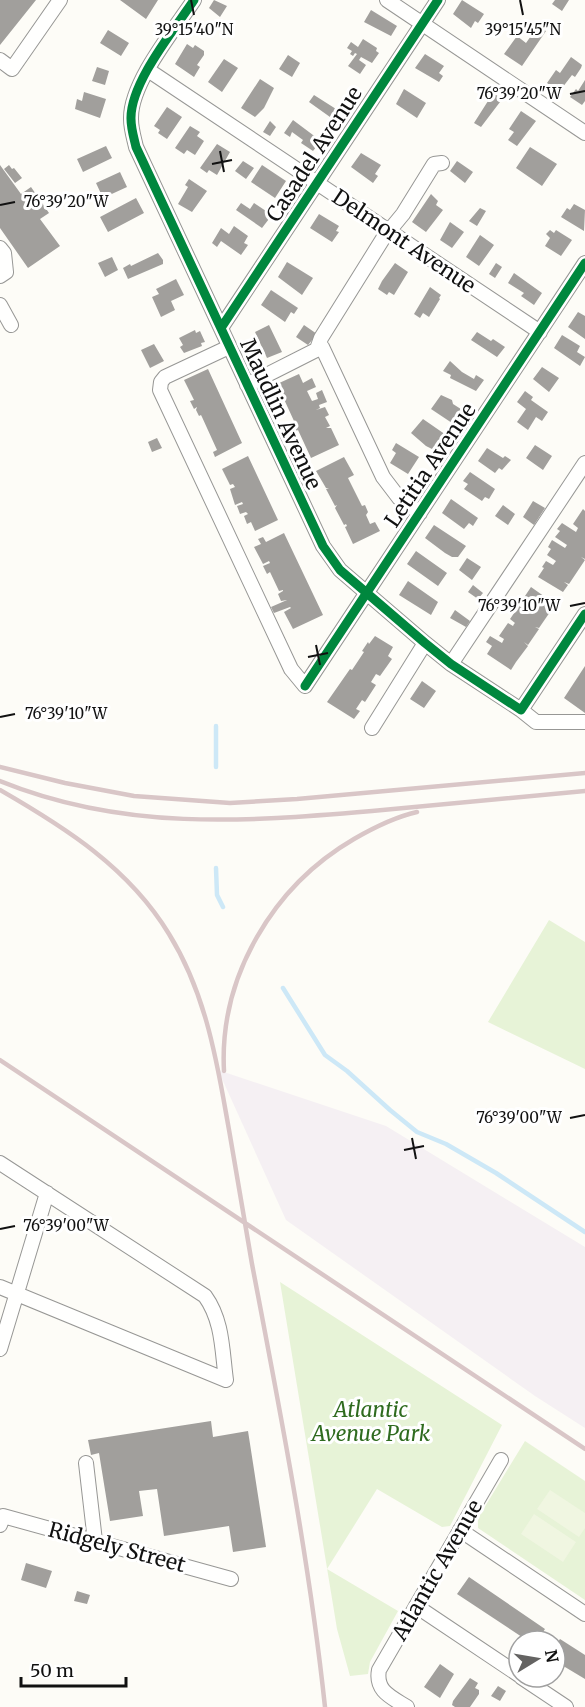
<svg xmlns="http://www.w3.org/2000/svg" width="585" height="1707" font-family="Merriweather,serif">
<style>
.industrial{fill:#f5f0f3}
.green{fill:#e7f3d7}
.pitch{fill:#f0f6e1}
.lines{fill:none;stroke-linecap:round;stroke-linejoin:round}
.stream{stroke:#cde8f7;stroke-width:4.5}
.building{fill:#a19f9c}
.minor-casing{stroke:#979795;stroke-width:16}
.minor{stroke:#fffffe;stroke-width:14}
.rail{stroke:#d9c6c7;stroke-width:4.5}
.cycleway-casing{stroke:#fff;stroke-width:13}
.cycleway{stroke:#00873e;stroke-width:9}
.ticks{fill:none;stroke:#111;stroke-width:2}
.labels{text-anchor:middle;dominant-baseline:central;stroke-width:6;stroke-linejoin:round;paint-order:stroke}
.street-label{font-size:21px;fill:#111;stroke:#fff}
.park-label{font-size:21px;font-style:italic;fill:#2f6b1f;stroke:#fff}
.ticks-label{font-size:15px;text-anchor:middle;fill:#111;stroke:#fff;stroke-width:6;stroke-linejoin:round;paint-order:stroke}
</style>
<rect width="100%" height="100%" fill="#fdfcf7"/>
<path class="industrial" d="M218,1070l168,56 199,121v181l-50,-32 -249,-176z"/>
<path class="green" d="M549,920l36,22v127l-97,-47z
M280,1282l222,143 -52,101 -8,1 -65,-38 -50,80 71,42 -28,51 -2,12 -18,2 -13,-47z
M525,1441l60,40v119l-107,-72v-10z"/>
<path class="pitch" d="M550,1490l35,23v15l-6,9 -42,-28z
M534,1514l42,28 -13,20 -42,-28z"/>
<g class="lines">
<path class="stream" d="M216,767v-41
M216,868l1,27 6,12
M283,988l42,67 22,16 43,39 27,22 29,12 50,29 89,59"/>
</g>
<path class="building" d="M0,0h36l-36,45z
M120,0h38l-12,19z
M214,0l13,6 -7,11 -11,-9z
M462,0l22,14 -6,9 -3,-2 -4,7 -18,-14z
M555,0h14l-7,11 -10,-7z
M371,10l26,16 -6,10 -27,-14z
M538,26l8,5 -24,35 -18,-12 13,-18 9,7z
M108,30l21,13 -8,13 -21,-13z
M363,39l14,9 -1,3 3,2 -7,10 -11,-6 -2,3 7,5 -6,9 -12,-8 9,-12 -2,-1 -2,3 -3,-2 2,-3 -5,-3 4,-6 7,5z
M187,44l6,4 2,-3 9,6v4l-7,10 3,2 -6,10 -19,-13z
M425,54l19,12 -5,7 4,3 -4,6 -24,-14z
M288,55l12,8 -8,14 -13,-8z
M571,57l11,8 -1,3 -6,9 -3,-2 -13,17 -12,-9 9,-13 4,3z
M224,59l14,9 -16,24 -14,-10z
M97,67l12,4 -4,14 -13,-4z
M260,79l14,9 -10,20 -9,9 -14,-9z
M585,80v21l-3,4 -12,-8 6,-8 2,2z
M404,89l22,14 -9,15 -21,-14z
M490,90l10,8 -2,3 2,1 -19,25 -7,-4 14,-22 -4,-2z
M84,92l22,7 -6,19 -25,-9 2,-10 5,2z
M314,95l22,14 -6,8 -21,-15z
M167,107l15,10 -15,22 -9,-6 2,-3 -6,-4z
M521,111l15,10 -19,25 -9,-6 6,-8 -5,-3z
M293,120l28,21 -8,10 -12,-8 2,-3 -11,-8 -2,5 -6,-4z
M270,121l6,6 -6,9 -7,-4z
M190,126l10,6 -3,4 7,5 -9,14 -8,-5 -3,4 -9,-6z
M217,144l13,8 -13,23 -8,-5 -2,3 -7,-5z
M106,146l6,12 -29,14 -6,-13z
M530,147l27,17 -15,22 -26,-18z
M361,153l20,12 -6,9 3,2 -5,7 -22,-16z
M243,161l11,7 -8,11 -11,-8z
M457,161l16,11 -8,11 -15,-12z
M0,165l21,29 10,-7 18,26 -9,6 20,27 -32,22 -28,-40z
M9,165l3,4 2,-1 8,10 -7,5 -11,-14z
M262,165l24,16 -11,17 -24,-16z
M120,172l7,15 -24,11 -7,-15z
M189,179l18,12 -15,21 -14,-8 10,-17 -3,-2z
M431,194l7,7 -2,4 7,5 -17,22 -14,-10z
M136,198l8,15 -36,19 -8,-15z
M241,203l9,6 4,-6 18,12 -10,13 -26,-18z
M574,204l11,6 -1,21 -23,-14 6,-9 3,2z
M480,208l6,3 -9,15 -8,-5z
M319,214l20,12 -3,5 3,1 -7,10 -22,-14z
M450,222l14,10 -12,16 -12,-8z
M234,226l14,10 -4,7 4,2 -7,10 -20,-14 -4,6 -5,-4 9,-15 8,6z
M550,230l4,3 2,-3 16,10 -11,16 -16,-10 5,-8 -4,-4z
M480,235l14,10 -15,21 -13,-9z
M158,253l5,7v4l-35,15 -5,-11 7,-4 1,2z
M112,257l6,13 -13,7 -7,-14z
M287,262l26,16 -11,17 -24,-18z
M395,263l13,9 -14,23 -5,-3 -2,3 -9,-6 4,-8z
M496,263l6,4 -7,11 -6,-4z
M514,273l28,20 -8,12 -13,-9 3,-3 -16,-10z
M176,279l8,16 -13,6 4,9 -14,7 -9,-20 7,-3 -3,-5z
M430,287l11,8 -2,3 1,1 -11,18 -6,-4 -3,5 -6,-4z
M271,290l27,18 -4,6 -3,-2 -6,10 -24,-17z
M578,312l7,4v23l-17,-12z
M269,325l13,27 -15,6 -12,-26z
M304,325l13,9 -9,11 -12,-8z
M195,330l1,3 4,-2 5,11 -4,1 1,3 -18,7 -4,-6 3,-2 -4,-7z
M477,332l14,9 2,-2 12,8 -8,10 -26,-17z
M562,335l18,11 -3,6 8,5 -5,9 -26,-18z
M154,344l10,17 -14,7 -9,-18z
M450,361l12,11 12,7 2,-4 8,5 -8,11 -26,-13 1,-3 -8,-4z
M542,367l17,11 -10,14 -16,-13z
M208,369l34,74 -27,14 -2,-5 4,-2 -15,-33 -1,-2 -2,1 -3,-6 1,-3 -3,2 -4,-8 4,-1 -10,-20z
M299,374l4,9 9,-5 4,9 -9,4 5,10 6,-2 -2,-6 6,-3 5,12 -8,3 1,3 -4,2 9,-3 4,8 -4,2 5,9 -4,2h5l8,17 -28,13 -13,-28 -2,1 -5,-9 3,-1 -17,-37z
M525,391l8,6 -2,3 17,12 -6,9 -6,-4 -8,13 -11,-8 9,-13 -9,-7z
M441,395l11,5 1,4 11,7 -9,14 -24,-16z
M423,419l26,18 -11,15 -12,-6 -15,-13z
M157,438l5,10 -10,4 -4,-10z
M396,443l23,14 -11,17 -18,-11 6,-10 -4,-3z
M535,445l17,11 -9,14 -17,-12z
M487,448l16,10 2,-2 6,4 -9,10 -3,-2 -4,5 -17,-12z
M248,456l30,64 -23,11 -4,-9 -4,2 -3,-8 4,-2 -2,-2 -6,2 -3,-8 6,-2 -1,-2 -7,3 -5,-16 5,-2 -2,-3 -3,1 -8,-16z
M344,457l10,18 -6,3 14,28 3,-1 3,7 -2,3 4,9 5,-2 5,9 -27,13 -8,-17 2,-1 -1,-2 -2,1 -9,-17 2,-3 -2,1 -9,-17 3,-1h-3l-10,-17z
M470,472l25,17 -6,10 -4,-2 -3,4 -18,-12 4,-5 -5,-3z
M451,499l27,19 -5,8 -4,-3 -5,6 -22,-16z
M533,501l12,7 -11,17 -11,-8z
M503,505l12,9 -7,11 -13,-9z
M583,509l2,2v48l-4,-2 4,3 -16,24 -5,-2 4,3 -5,7 -25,-15 6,-9 -2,-1 4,-6 7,4 3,-4 -9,-6 4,-6 -3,-2 4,-7 13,8 2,-3 -12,-8 5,-6 -3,-2 5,-6 14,9 2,-4 -5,-4z
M434,525l32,21 -8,11h-6l-7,-4 -20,-15z
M284,533l39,82 -30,14 -9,-17 7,-4 -1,-1 -16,6 -3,-6 16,-7 -6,1 -3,-7 5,-3v-1l-4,1 -9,-19 -3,2 -4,-8 7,-3 -1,-2 -6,3 -9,-17 7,-3 -3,-5 5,-2 3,5z
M416,551l31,22 -9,13 -31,-22z
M467,558l14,9 -9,13 -13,-10z
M408,581l30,21 -7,13 -32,-20z
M473,585l10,8 -5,6 -10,-7z
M531,587l24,17 -5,7 -3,-2 3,3 -11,16 -4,-1 4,2 -11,16 -4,-3 4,4 -12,16 -4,-2 4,2 -5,8 -24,-16 5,-8 -6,-4 4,-6 12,7 2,-4 -5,-3 9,-13 5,3 1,-2 1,-1 -5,-4 9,-13 5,3 2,-3 -5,-4z
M455,610l15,11 -4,6 -16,-9z
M375,636l18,11 -5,9 4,3 -12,17 -4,-2 -5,8 5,3 -11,17 -3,-2 -6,9 4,2 -6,8 -27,-17 23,-33 2,1 12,-18 -2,-1 6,-9 1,2z
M585,666v47l-21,-15z
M422,681l14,10 -12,17 -14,-9z
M211,1421l2,16 35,-6 18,116 -33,5 -4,-26 -65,10 -7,-47 -18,2 4,25 -33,5 -11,-68 -8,2 -3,-15z
M26,1563l26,8 -6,17 -25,-8z
M469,1577l76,52 -8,12h-13l1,-2 -68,-45z
M77,1591l13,4 -3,9 -13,-3z
M560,1639l25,16v24l-30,-18v-15z
M440,1664l14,10 -14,24 -16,-11z
M470,1678l8,5 -3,5 4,2v4l-9,13h-15l-3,-2 1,-4z
M498,1686l8,5 -6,10 -9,-5z"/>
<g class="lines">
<defs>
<path id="minor" d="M194,0c-20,30 -64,83 -63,119 0,10 3,19 5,28l187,399 17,24 85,73 26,21 70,46 15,12h49
M387,0l198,133
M0,60l12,9 48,-69
M148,70l392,262
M0,248l4,5 2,19 -6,4
M0,305l11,20
M221,328l217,-328
M229,347l-64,30 -4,5 -1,8 131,279 14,17 280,-423
M317,349l4,-11 63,-101 19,-23 31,-50 8,-1
M247,385l75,-38 61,130 16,21 21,15
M451,664l134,-201
M521,710l64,-96
M372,728l53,-85
M0,1163l205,133c18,25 17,55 21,84l-226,-93
M0,1349l47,-156
M86,1463l9,78
M0,1525l3,-9 228,63
M460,1530l125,84
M416,1606l103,69
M521,1677l45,30
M407,1707c-16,-10 -32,-16 -28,-37l122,-210"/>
</defs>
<use href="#minor" class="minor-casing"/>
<use href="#minor" class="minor"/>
<path class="rail" d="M0,767l65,16 69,13 96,7 67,-4 288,-26
M0,781c123,50 243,41 372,30 71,-6 142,-13 213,-20
M0,790c66,38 129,78 169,144 34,55 46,116 57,179 9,50 17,100 26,151 28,147 57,294 73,443
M0,1060l585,389
M224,1071c-5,-94 49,-185 130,-232 19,-11 41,-22 63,-27"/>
<defs>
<path id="cycleway" d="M194,0c-20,30 -64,83 -63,119 0,10 3,19 5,28l187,399 17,24 85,73 26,21 70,46 64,-96
M221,328l217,-328
M305,686l280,-423"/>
</defs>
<use href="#cycleway" class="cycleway-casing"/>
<use href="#cycleway" class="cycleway"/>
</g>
<path class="ticks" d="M191,0l3,15M520,0l3,15M570,94l15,-3M220,151l4,21M212,164l20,-4M0,205l15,-3M570,606l15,-3M316,645l4,20M308,657l20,-4M0,717l15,-3M570,1118l15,-3M412,1138l4,21M404,1150l20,-4M0,1229l15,-3"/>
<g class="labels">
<g class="street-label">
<text transform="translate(314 154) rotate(-57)">Casadel Avenue</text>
<text transform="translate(404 241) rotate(34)">Delmont Avenue</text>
<text transform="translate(281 414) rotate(65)">Maudlin Avenue</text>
<text transform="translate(430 465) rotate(-56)">Letitia Avenue</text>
<text transform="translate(117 1547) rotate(15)">Ridgely Street</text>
<text transform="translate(437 1570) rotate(-60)">Atlantic Avenue</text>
</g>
<g class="park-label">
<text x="371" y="1409">Atlantic<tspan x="371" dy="24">Avenue Park</tspan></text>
</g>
</g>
<g class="ticks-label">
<text x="194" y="35">39°15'40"N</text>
<text x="523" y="35">39°15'45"N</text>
<text x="519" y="99">76°39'20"W</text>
<text x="66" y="207">76°39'20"W</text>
<text x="519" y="611">76°39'10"W</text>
<text x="66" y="719">76°39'10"W</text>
<text x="519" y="1123">76°39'00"W</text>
<text x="66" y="1231">76°39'00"W</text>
</g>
<g transform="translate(537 1659) rotate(79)"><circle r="28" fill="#ffffff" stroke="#a0a0a0" stroke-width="1.5"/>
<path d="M0-4.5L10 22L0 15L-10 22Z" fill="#646362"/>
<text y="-9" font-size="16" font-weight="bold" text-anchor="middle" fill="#111111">N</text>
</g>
<path d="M21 1677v9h105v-9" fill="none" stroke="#111111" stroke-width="3"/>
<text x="30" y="1677" font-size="18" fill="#111111" stroke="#ffffff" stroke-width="4.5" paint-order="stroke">50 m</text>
</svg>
